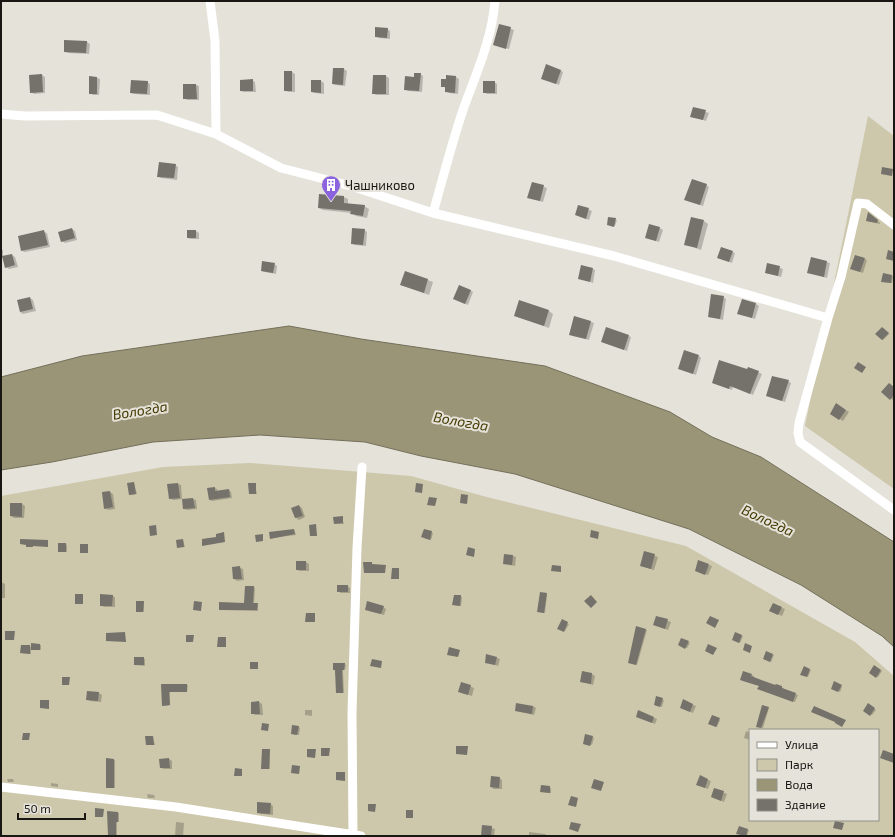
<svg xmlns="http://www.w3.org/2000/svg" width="895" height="837" font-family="'Exo 2',sans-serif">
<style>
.green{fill:#cdc7ab;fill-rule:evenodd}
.water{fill:#9b9578;stroke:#746f5a}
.shadow{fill:#0003}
.building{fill:#74726a}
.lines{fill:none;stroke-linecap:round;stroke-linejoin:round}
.minor{stroke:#fff;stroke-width:9}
.labels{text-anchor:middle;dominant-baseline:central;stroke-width:4;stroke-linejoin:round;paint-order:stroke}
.poi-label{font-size:13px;fill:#181714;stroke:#e4e2d9;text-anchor:start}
.water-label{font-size:14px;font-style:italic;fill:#443a00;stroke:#e4e2d9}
</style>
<rect width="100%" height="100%" fill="#e4e2d9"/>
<path class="green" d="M868,116l26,20v353l-89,-63z
M250,463l161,13 72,20 203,50 169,96 39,34v160h-893v-340l162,-29zM750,730h128v90h-128z"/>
<path class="water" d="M289,326l72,13 184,27 125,46 42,25 49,20 133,85v105l-12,-11 -81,-51 -112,-56 -174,-55 -94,-18 -56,-14 -105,-7 -107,7 -101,20 -51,8v-93l81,-21z"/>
<path class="shadow" d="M499,25l15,5 -5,19 -15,-4z
M387,29l3,2v8l-11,-1 -3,-2z
M87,42l3,2 -1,10 -21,-1 -3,-2z
M344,69l3,2 -2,15 -9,-1 -3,-1z
M560,70l3,2 -4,13 -13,-5z
M292,72l3,2v18h-7l-3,-2z
M420,74l3,2 -1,16 -14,-1 -3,-2 9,-11z
M42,75l3,2v16l-11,1 -3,-2z
M386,76l3,2v17h-13l-3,-2z
M447,76l9,1 3,2 -1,15 -9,-1 -3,-2v-3l-4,-2 5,-6z
M97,78l3,1 -1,16h-6l-3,-2z
M252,80l3,2 1,10h-12l-3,-1z
M312,81h9l3,2v11l-9,-1 -3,-1z
M147,82l3,2v11l-16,-1 -3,-1z
M494,82l3,2v10h-10l-3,-2z
M184,85h12l3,1v14h-12l-3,-2z
M694,108l15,5 -3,8 -15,-5z
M175,165l3,2 -1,13 -16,-2 -3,-2z
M533,183l14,5 -4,14 -11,-3z
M706,185l3,2 -6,19 -15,-5z
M320,195l24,2 4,2v5l16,2 5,3 -2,9 -11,-2 -4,-3 -29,-3 -4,-2z
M579,206l13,5 -3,9 -13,-5z
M871,215l9,8v1l-13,-3z
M609,218l8,2 -2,6 -6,-1z
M704,221l4,3 -7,26 -16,-6z
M660,228l3,2 -4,12 -10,-3z
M72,229l3,2 2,9 -12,3 -3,-2z
M364,230l3,2 -1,14 -11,-1 -3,-2z
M196,231l3,2v6h-8l-3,-1z
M44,232l3,1 3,14 -25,5 -3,-1z
M1,249l2,1v7l9,-2 3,2 3,10 -9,2 -3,-2 -2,-9h-3z
M732,252l3,1 -3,10 -11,-4z
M812,258l18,5 -3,15 -18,-5z
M864,259l3,1 -4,13 -9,-3z
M274,264l3,2 -1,8 -11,-2 -3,-1z
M768,264l15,5 -2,8 -15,-4z
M592,269l3,1 -2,13 -14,-5z
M406,272l27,10 -4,13 -27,-10z
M892,276h1l-1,7 -8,-1z
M470,290l3,2 -5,13 -11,-5z
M723,297l3,2 -3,21 -14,-3z
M30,298l3,2 3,11 -13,3 -3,-2z
M756,304l3,2 -4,13 -16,-5z
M549,311l4,3 -4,14 -34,-12z
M575,317l19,6 -5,17 -16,-4z
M884,329l5,5 -6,6h-1z
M628,336l3,1 -4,14 -22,-8z
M699,356l2,2 -5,17 -14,-5z
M749,368l13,6 -9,21 -20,-9 -1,4 -19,-7 35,-12z
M788,381l3,2 -6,19 -15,-5z
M894,388v13l-11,-9z
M837,405l12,7 -6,9 -12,-7z
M134,483l3,11 -6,1h-1z
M178,484l3,1 1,14 -9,1 -3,-2z
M255,484l2,10h-7z
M215,488l2,1v3l12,-2 2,2 1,6 -20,3 -2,-1z
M110,492l3,2 2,15 -7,1 -3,-2z
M193,499l3,1 1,9 -10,1 -3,-1z
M22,504l3,2 -1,12h-10l-3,-2z
M299,506l3,2 3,9 -6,3 -3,-2z
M342,518l2,6h-9z
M294,530l2,5 -25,3 -1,-5z
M424,530l9,3 -2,7 -7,-2z
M183,540l2,7h-7l-1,-6z
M66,544l1,1v7h-8z
M645,553l13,4 -4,13 -10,-3z
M513,556l3,1 -1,9 -11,-2z
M306,562l3,2v7h-9l-3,-1z
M709,565l3,1 -4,9 -9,-3z
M240,568l3,1 1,11 -7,1 -3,-2z
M1,582l4,2v14h-4z
M347,586l3,2v5h-9l-3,-2z
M254,587l1,1 -1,16 4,1v6l-38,-1 25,-6z
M546,594l1,1 -2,18 -5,-1z
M112,596l3,1v10h-11l-3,-2z
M455,596l7,1 -1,9 -7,-1z
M143,602l1,1v9l-7,-1z
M383,607l3,2 -2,6 -15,-4z
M782,608l3,1 -3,7 -9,-4z
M657,617l14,5 -3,8 -13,-5z
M562,621l7,3 -4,7 -6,-3z
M637,628l10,2 -10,35 -7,-2z
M736,633l7,3 -3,7 -7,-3z
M682,639l8,4 -3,5 -8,-3z
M40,645h1v5l-10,-1v5l-10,-1 1,-7 10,1z
M767,652l7,3 -3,7 -7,-3z
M135,658l10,1v7l-10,-1z
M497,658l3,1 -2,7 -12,-4z
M344,664l2,1 -1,5h-2l1,23h-6l-3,-23z
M874,666l8,5 -4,6 -8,-5z
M804,668l7,2 -3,7 -6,-3z
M744,672l10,4 -1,2 29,9 2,2 -1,1 15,5 -3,7 -34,-12 -1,-4 -17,-5z
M592,674l3,2 -2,9 -11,-3z
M462,683l12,5 -2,8 -10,-3z
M835,683l7,4 -2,5 -8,-4z
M162,685h26l-1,7h-17v13l-6,1z
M99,693l3,2 -1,7 -11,-1 -3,-2z
M657,698l7,2 -2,7 -6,-2z
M683,701l13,5 -3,7 -9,-4z
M259,702l3,2 1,11h-8l-3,-2z
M868,705l8,5 -4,5 -8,-4z
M533,706l3,2 -2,7 -18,-4z
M768,708h1l-6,20 -4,-1z
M305,710h7v6l-7,-1z
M639,711l18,8 -2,5 -15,-6z
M713,716l7,4 -3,7 -7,-3z
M298,727l2,1 -1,7 -6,-1z
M746,731l4,2v7l-6,-2z
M153,737l2,8h-8z
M592,737l2,1 -2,7 -7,-1z
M269,750l1,1v18h-7z
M169,759l3,2v8h-8l-3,-1z
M114,760h1v28h-7z
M700,777l11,4 -3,8 -8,-3z
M499,778l3,2v9h-8l-3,-2z
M7,779h6l1,3h-6z
M51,783l7,1v3l-7,-1z
M542,786l9,2v5l-10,-1z
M715,789l12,5 -3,8 -9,-4z
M147,794l7,1 1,3h-7z
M270,804l3,2v9l-12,-1 -3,-1z
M108,812l11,1v9h-2v14h-8z
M176,822l8,1 -1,13h-8z
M483,826l12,3 -1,7h-12z
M748,830h1l-2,6 -9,-2z
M529,832l16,2 3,2h-19z"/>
<path class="building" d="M499,24l12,3 -5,22 -13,-4z
M375,27l13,1 -1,10 -12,-1z
M64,40l23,1 -1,12 -22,-1z
M546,64l15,6 -5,14 -15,-5z
M333,68h11l-1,17 -11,-1z
M284,71h8v20h-8z
M414,73h7l-2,18 -15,-1 1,-14 9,1z
M42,74l1,18 -13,1 -1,-18z
M373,75h13v19h-14z
M446,75l10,1 -1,17 -10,-1v-5h-4v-8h5z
M89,76l8,1v17h-8z
M253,79v12h-13v-11z
M131,80l17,1 -1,13 -17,-1z
M311,80h10v13l-10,-1z
M483,81h12v12h-12z
M183,84h13l1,15h-14z
M693,107l13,3 -3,10 -13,-3z
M159,162l17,2 -2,14 -17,-1z
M882,167l11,2 -1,7 -11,-2z
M692,179l15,5 -7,21 -16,-5z
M532,182l12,3 -4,16 -13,-3z
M319,194l25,2v7l21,2 -2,11 -13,-2 1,-3 -33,-3z
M578,205l11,3 -3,11 -11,-4z
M868,212l10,8 -1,3 -11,-2z
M608,217l8,1 -2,9 -7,-2z
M691,217l13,3 -7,28 -13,-3z
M649,224l11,3 -4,14 -11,-3z
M72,228l3,10 -14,4 -3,-10z
M352,228l13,1 -2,16 -12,-1z
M44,230l4,15 -27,6 -3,-15z
M187,230h9v8h-9z
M721,247l12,4 -4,11 -12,-4z
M888,250l6,2v9l-8,-2z
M12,254l3,11 -10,3 -3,-12z
M855,255l10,3 -5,14 -10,-3z
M811,257l16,4 -3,16 -17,-4z
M262,261l13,2 -2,10 -12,-2z
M767,263l13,3 -2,10 -13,-3z
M581,265l12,3 -3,14 -12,-3z
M405,271l23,8 -4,14 -24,-8z
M883,273l9,2 -1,8 -10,-1z
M459,285l12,5 -6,14 -12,-5z
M711,294l13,2 -4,23 -12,-2z
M30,297l3,12 -13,3 -3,-12z
M742,299l14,4 -4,15 -15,-4z
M519,300l30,10 -5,16 -30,-10z
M574,316l17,5 -5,18 -17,-4z
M606,327l23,8 -5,15 -23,-8z
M882,327l7,6 -7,7 -7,-6z
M684,350l15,5 -6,19 -15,-5z
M719,360l28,9 1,-2 11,4 -9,23 -20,-8 -1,3 -17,-6z
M858,362l8,5 -4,6 -8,-5z
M772,376l17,4 -7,21 -16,-5z
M889,383l5,4v8l-4,5 -9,-8z
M836,403l10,7 -7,10 -9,-6z
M134,482l2,12 -7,1 -2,-12z
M178,483l2,15 -11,1 -2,-15z
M248,483h8v11h-7z
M416,483l7,1 -1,9 -7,-1z
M215,487v4l14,-2 1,8 -21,3 -2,-12z
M110,491l3,16 -9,2 -2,-17z
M461,494l7,1 -1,9 -7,-1z
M429,497l8,1 -2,8 -8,-1z
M193,498l2,10 -12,1 -1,-10z
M10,503h12v14l-12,-1z
M299,505l4,11 -8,2 -4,-10z
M343,516v7l-9,1 -1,-7z
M316,524l1,12h-7l-1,-11z
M156,525l1,10 -7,1 -1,-10z
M294,529l1,5 -25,5 -1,-7z
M424,529l8,2 -2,9 -9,-3z
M591,530l8,2 -1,7 -8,-2z
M224,532l1,10 -23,4v-7l14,-2v-3z
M263,534v7l-7,1 -1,-7z
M20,539l28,1v7l-15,-1v1h-7v-2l-6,-1z
M183,539l1,8 -7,1 -1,-8z
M58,543h8v9h-8z
M80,544h8v9h-8z
M468,547l7,2 -1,8 -8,-2z
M644,551l11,3 -4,15 -11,-3z
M504,554l9,1 -1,10 -9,-1z
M698,560l11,4 -4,11 -10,-4z
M296,561h10v9h-10z
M363,562h9v2l14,1 -1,8h-21z
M552,565l9,1v6l-10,-1z
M240,566l2,13h-9l-1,-12z
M392,568h7v11h-8z
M337,585h11v7h-11z
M245,586h9l-1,17h5l-1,7h-38v-8l25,1z
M540,592l7,1 -3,20 -7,-1z
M75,594h8v10h-8z
M100,594l13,1 -1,11h-12z
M454,595h7l-1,11 -8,-1z
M591,595l6,7 -6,6 -7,-7z
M136,601h8l-1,11h-7z
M194,601l8,1 -1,9 -8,-1z
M367,601l17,5 -3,8 -16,-4z
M773,603l9,4 -4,8 -9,-4z
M306,613h9v9h-10z
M656,616l12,3 -3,10 -12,-4z
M710,616l9,4 -4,8 -9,-5z
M562,619l6,3 -4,10 -7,-3z
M636,626l10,3 -10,36 -8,-2z
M5,631h10l-1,9h-9z
M125,632l1,10 -20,-1v-8z
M735,632l7,3 -3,8 -7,-3z
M186,635h8l-1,7h-7z
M218,637h8v10h-9z
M681,638l8,3 -4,8 -7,-4z
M31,643l9,1v6h-9z
M745,643l7,3 -2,7 -7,-3z
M708,644l9,4 -4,7 -8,-4z
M21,645h9v9l-10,-1z
M449,647l11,3 -2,7 -11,-2z
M766,651l7,3 -3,8 -7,-3z
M486,654l11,3 -2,8 -10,-2z
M134,657h10v8h-10z
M372,659l10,2 -1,7 -11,-2z
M250,662h8v7h-8z
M333,663h12l-1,7h-2l1,23h-7l-1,-23h-2z
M874,665l7,5 -5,8 -7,-5z
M804,666l6,3 -3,8 -7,-2z
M582,671l10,2 -1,11 -11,-2z
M743,671l9,3 -1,2 24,9 1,-1 6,2v2l14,5 -3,9 -36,-13 2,-3 -19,-6z
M62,677h8l-1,8h-7z
M834,681l8,4 -4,7 -7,-3z
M461,682l10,3 -3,10 -10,-3z
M161,684h26v8h-18l1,13 -8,1z
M87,691l12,1 -1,9 -12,-1z
M656,696l7,2 -3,9 -6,-2z
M683,699l10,5 -3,8 -10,-4z
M40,700h9v9l-9,-1z
M259,701l1,13h-9v-12z
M516,703l17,3 -1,8 -17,-3z
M868,703l7,5 -5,8 -7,-5z
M762,705l7,2 -8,21 -5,-1z
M814,706l32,14 -4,7 -7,-4v-1l-24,-10z
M638,710l16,7 -2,6 -16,-6z
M712,715l8,3 -4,9 -8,-3z
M262,723l7,1 -1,7 -7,-1z
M292,725l7,1 -2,9 -6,-1z
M23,733h7l-1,7h-7z
M585,734l8,2 -3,10 -7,-2z
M145,736h8l1,9h-8z
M456,746h12l-1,9 -11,-1z
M321,748h9l-1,8h-8z
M262,749h8l-1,20h-8z
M307,749h9l-1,9 -8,-1z
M883,750l11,4v9l-14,-5z
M106,758l8,1v29h-8z
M169,758l1,10h-10l-1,-9z
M292,765l8,1 -1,8 -8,-1z
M235,768l7,1v7h-8z
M336,772h9v9l-9,-1z
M700,775l8,4 -3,9 -9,-3z
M491,776l9,1 -1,11 -9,-1z
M594,779l10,3 -3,9 -10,-3z
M541,785l9,1v7l-10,-1z
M714,788l10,3 -3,10 -10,-4z
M571,796l7,2 -2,9 -8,-2z
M257,802l14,1 -1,11 -13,-1z
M368,804h8l-1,8 -7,-1z
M95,808l9,1 -1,8h-8z
M406,810h7v8h-7z
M107,811l11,1v10h-2v14h-8z
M835,821l9,2 -2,7 -9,-2z
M571,822l10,2 -3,8 -9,-3z
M482,825l10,1 -1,10h-10z
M739,826l9,3 -2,7 -10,-2z"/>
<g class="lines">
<path class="minor" d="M210,1l5,40 1,93
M1,114l24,2 132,-1 59,19 65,34 70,18 82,27 181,43 214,62 -29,105 -1,10 2,9 94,68
M433,213c10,-35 19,-71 31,-106 13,-35 28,-69 31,-106
M828,318l13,-41 17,-74 9,1 27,21
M1,787l175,20 185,29
M353,836l-1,-124 5,-164 5,-81"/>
</g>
<defs>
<symbol id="building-pin" viewBox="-11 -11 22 30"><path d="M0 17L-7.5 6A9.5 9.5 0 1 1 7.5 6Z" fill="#8b63de" stroke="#e4e2d9"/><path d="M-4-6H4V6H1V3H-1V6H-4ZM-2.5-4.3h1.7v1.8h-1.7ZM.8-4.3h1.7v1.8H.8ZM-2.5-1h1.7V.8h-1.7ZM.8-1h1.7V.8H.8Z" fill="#fff"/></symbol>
</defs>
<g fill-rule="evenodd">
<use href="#building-pin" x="320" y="174" width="22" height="30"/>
</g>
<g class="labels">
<g class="poi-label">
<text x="345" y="185">Чашниково</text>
</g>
<g class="water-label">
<text transform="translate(140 410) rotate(-9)">Вологда</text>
<text transform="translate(461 421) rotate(10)">Вологда</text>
<text transform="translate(768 520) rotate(25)">Вологда</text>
</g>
</g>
<rect width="895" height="837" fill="none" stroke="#181714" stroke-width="4"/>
<rect x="749" y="729" width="130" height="92" fill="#e4e2d9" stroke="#92918a"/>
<rect x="757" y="742" width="20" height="6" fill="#ffffff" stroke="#92918a"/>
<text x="785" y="749" font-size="12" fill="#181714">Улица</text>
<rect x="757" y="759" width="20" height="12" fill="#cdc7ab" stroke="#92918a"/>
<text x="785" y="769" font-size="12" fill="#181714">Парк</text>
<rect x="757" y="779" width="20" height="12" fill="#9b9578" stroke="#92918a"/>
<text x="785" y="789" font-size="12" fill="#181714">Вода</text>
<rect x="757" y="799" width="20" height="12" fill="#74726a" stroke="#92918a"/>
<text x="785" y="809" font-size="12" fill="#181714">Здание</text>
<path d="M18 813v6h67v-6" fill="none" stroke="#181714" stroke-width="2"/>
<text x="24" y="813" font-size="12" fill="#181714" stroke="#e4e2d9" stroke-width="3" paint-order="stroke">50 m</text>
</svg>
